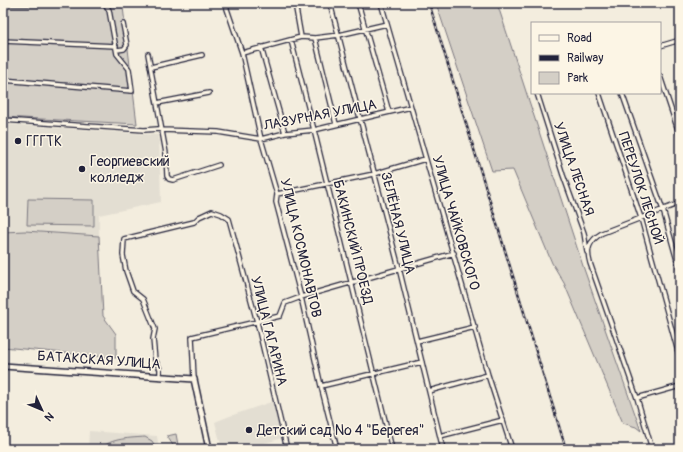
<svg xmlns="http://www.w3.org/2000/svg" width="683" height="452" font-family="Pangolin,sans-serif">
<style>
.built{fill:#e3ded2}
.green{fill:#d4cfc6;stroke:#7b7880}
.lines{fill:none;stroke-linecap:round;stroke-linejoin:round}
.street-casing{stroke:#22223b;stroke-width:6}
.secondary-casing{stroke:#22223b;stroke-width:8}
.street{stroke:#fcf5e5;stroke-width:3.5}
.secondary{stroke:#fcf5e5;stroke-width:5}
.rail-casing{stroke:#22223b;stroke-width:2.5}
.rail{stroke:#fcf5e5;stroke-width:1;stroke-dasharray:3;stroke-linecap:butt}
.poi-dot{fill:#22223b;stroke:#fcf5e5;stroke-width:1.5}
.labels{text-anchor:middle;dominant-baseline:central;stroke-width:3;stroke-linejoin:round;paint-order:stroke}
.street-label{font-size:14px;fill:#22223b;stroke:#fcf5e5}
.poi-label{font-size:14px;fill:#22223b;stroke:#fcf5e5;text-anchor:start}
</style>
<rect width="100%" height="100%" fill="#f3edde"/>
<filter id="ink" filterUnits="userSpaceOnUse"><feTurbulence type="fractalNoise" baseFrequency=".025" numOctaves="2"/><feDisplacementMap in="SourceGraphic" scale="8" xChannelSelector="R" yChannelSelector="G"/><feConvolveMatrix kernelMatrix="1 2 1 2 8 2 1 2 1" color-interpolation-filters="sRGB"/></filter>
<g filter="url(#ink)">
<path class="built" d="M3,124l156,11 2,67 -62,13v21l-73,-5 -23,22z
M274,401l8,37 -36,11h-24l-7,-27 15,-6z
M89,431l68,5 2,13h-71z"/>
<path class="green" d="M436,3h61l87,266 57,162 -5,-4 -13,-4 -59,-140 -12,-20 -39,-93 -21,1z
M3,6l120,1 14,117 -134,-7z
M28,199l66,1v26l-67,-1z
M25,231l74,5 4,80 13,18v24l-113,-11v-115z
M176,434l2,11 -4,2 -7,-11z
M145,437l7,4 3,5 -1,3h-52c6,-11 31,-11 43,-12z"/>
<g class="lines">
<defs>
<path id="street" d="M3,3h78
M225,3l17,50 19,86 16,55 -1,8 25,95 20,89 16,63
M295,3l6,34
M330,3l69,265 44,181
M358,3l31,109
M381,3l107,372 24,74
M315,38l21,86
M291,40l23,90 78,319
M3,41l113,5
M660,46l20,-6
M261,47l24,86
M117,50l7,-1 3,-4 -4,-21
M242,53l59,-16 14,1 24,-3 48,-11
M148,54l18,99 1,23 2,3 4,1 46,-15
M151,67l51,-12
M660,76l20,60
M3,80l129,11 -3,-22 -12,-15 -8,-44 -3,-5 -3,-2
M537,93l26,82 21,58 3,19
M599,93l42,125 39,141
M622,93l41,117 17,61
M157,103l52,-10
M3,120l141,10 14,-1 4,1 56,2 43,7 24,-6 29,-3 97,-23
M277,194l97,-20 51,-15
M417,341l58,-14
M160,376v-7l-5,-9 -2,-21 2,-10 -12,-30 -10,-8 -7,-20 -3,-16 1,-16 70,-17 5,-5 13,-6 9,3 8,5 28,103 30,127
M194,379l-2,-42 88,-21 5,-13 16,-6 153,-44
M321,386l101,-24
M429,391l59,-16
M637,398l43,-12
M440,436l63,-16
M652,449l-15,-51 -47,-135c-4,-14 -1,-22 12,-30l78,-30"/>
<path id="secondary" d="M3,366l191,13 15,70"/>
</defs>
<use href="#street" class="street-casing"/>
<use href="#secondary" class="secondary-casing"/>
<use href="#street" class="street"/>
<use href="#secondary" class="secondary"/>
<defs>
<path id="rail" d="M429,3l137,446"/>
</defs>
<use href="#rail" class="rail-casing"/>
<use href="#rail" class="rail"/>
</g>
</g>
<g class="poi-dot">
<circle cx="18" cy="141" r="4"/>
<circle cx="82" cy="169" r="4"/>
<circle cx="249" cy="430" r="4"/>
</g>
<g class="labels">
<g class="street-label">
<text transform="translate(320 115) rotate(-11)">ЛАЗУРНАЯ УЛИЦА</text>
<text transform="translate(574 169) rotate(71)">УЛИЦА ЛЕСНАЯ</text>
<text transform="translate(641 188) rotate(72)">ПЕРЕУЛОК ЛЕСНОЙ</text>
<text transform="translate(398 223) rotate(76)">ЗЕЛЁНАЯ УЛИЦА</text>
<text transform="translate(456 223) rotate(74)">УЛИЦА ЧАЙКОВСКОГО</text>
<text transform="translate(353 242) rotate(76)">БАКИНСКИЙ ПРОЕЗД</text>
<text transform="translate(301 248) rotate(77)">УЛИЦА КОСМОНАВТОВ</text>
<text transform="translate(269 331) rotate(76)">УЛИЦА ГАГАРИНА</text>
<text transform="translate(99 360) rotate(4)">БАТАКСКАЯ УЛИЦА</text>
</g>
<g class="poi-label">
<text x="26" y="141">ГГГТК</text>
<text x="90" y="161">Георгиевский<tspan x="90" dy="16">колледж</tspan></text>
<text x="257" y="430">Детский сад № 4 "Берегея"</text>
</g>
</g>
<rect width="683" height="452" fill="none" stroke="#fcf5e5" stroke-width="16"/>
<rect x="8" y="8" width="667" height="436" fill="none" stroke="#22223b" stroke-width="1.5" filter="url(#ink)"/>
<rect x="531" y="22" width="130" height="72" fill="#fcf5e5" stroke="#a5a1a1"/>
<rect x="539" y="35" width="20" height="6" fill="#fcf5e5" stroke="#a5a1a1"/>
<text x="567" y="42" font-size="12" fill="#22223b">Road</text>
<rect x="539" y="55" width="20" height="6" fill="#22223b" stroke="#a5a1a1"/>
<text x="567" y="62" font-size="12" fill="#22223b">Railway</text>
<rect x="539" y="72" width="20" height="12" fill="#d4cfc6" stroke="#a5a1a1"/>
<text x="567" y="82" font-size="12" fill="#22223b">Park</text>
<g transform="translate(42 410) rotate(134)" stroke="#fcf5e5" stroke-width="3" paint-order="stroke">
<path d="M0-3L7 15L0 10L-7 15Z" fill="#22223b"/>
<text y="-6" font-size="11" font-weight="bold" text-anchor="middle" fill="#22223b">N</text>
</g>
</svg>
